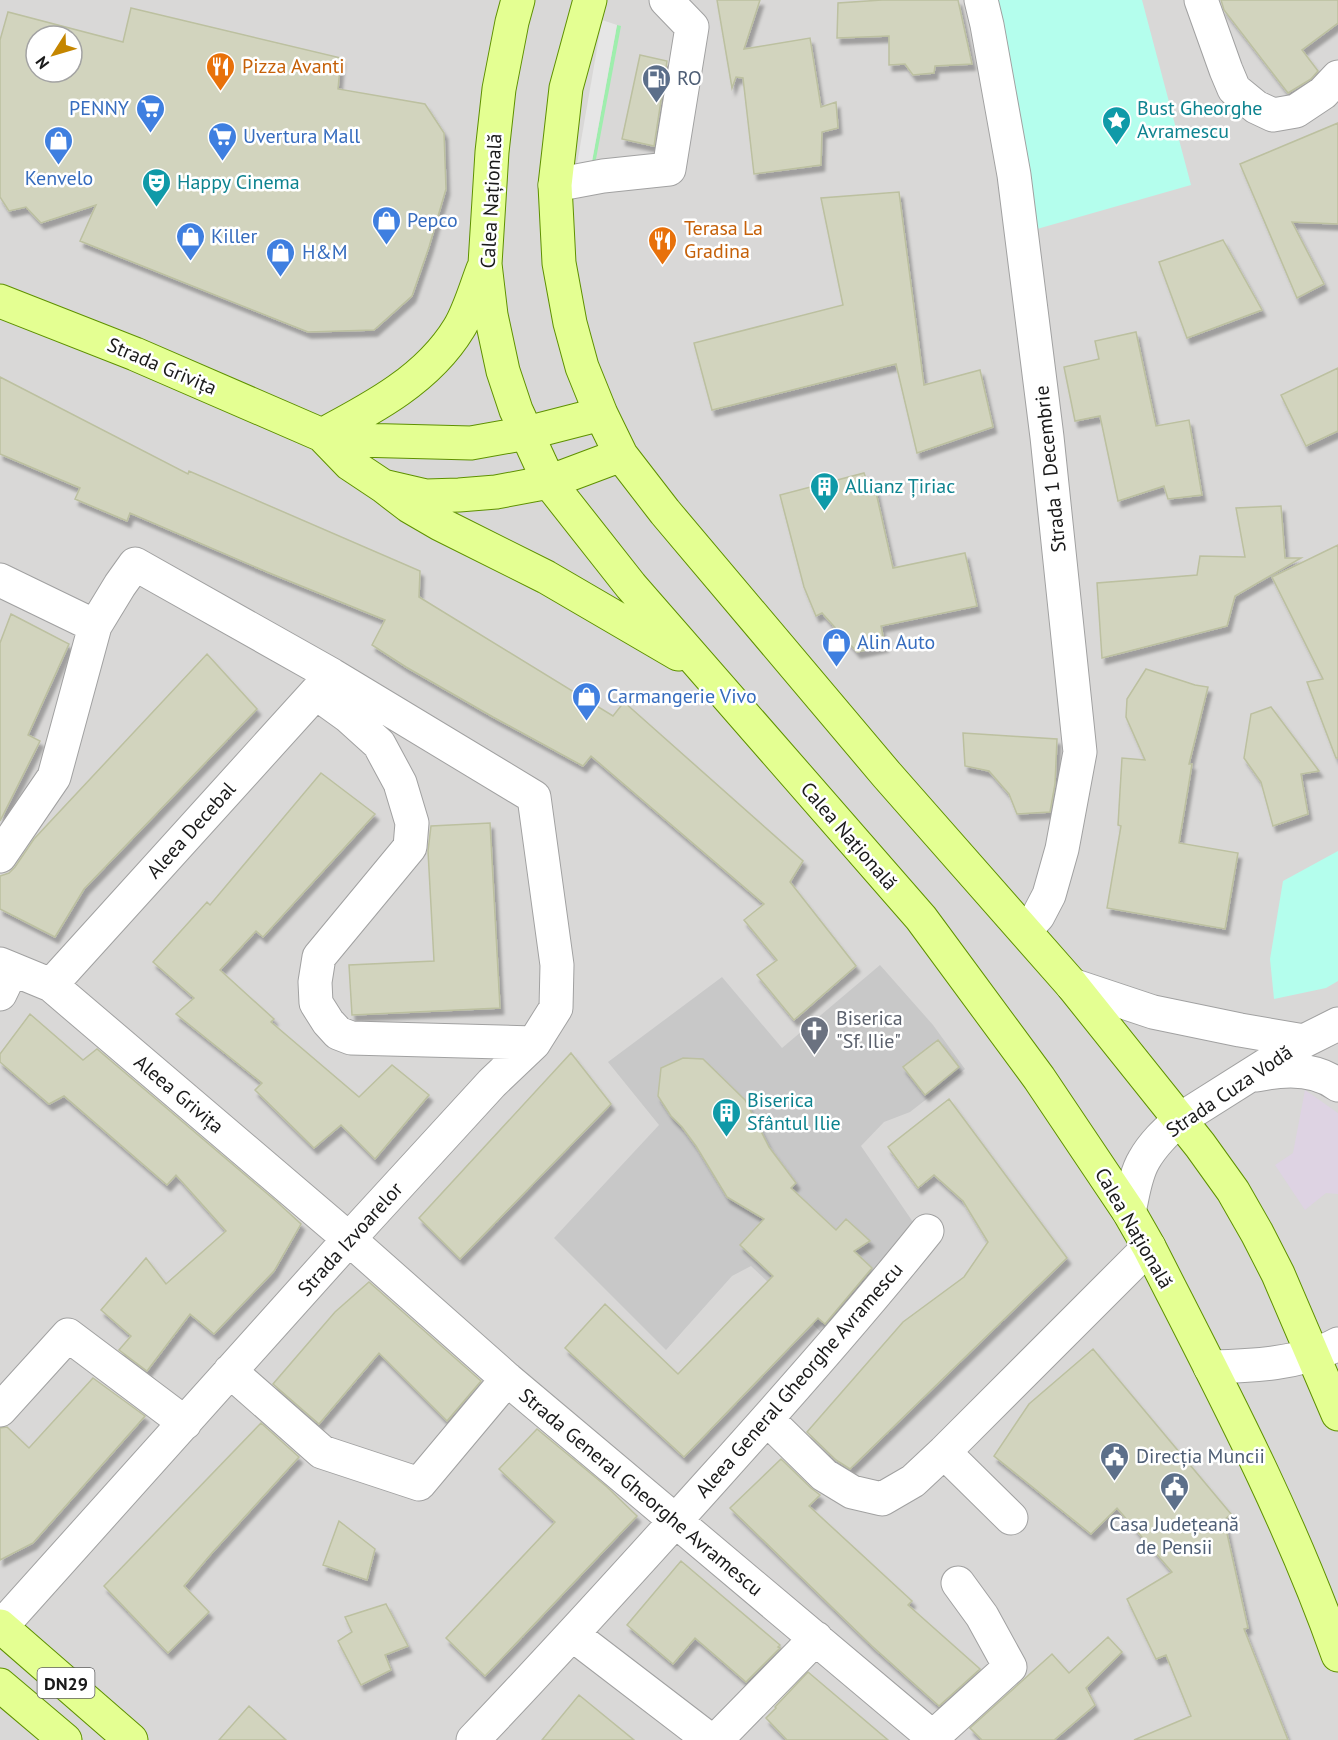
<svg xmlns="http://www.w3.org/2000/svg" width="1338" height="1740" font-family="'PT Sans',sans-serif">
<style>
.residential{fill:#d9d8d7;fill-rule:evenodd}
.religious{fill:#c8c8c8}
.grass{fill:#9eeead}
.park{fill:#b4feed}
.parking{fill:#e6e6e6}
.plaza{fill:#ded3e3}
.building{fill:#d2d4be;stroke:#bcc0a0;stroke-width:1.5;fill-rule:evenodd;filter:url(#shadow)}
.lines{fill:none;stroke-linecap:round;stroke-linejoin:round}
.minor-casing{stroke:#a1a1a1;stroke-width:35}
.major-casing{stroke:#5e9100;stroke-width:35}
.minor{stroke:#fff;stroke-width:33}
.major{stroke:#e4ff92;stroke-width:33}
.labels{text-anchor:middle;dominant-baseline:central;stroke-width:5;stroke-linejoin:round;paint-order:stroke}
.shield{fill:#fff;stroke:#5f5f5f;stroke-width:1.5}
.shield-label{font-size:18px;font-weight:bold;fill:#1a1a1a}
.food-label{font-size:20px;fill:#c56008;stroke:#fff;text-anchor:start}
.service-label{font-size:20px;fill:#4e5e75;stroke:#fff;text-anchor:start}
.shop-label{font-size:20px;fill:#366cbe;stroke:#fff;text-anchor:start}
.culture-label{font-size:20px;fill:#0d838f;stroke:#fff;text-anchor:start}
.street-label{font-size:20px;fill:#1a1a1a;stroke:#fff}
.worship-label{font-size:20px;fill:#5b616d;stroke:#fff;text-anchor:start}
</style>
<defs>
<filter id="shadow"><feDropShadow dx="3.5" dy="6" stdDeviation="1.5" flood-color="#0004"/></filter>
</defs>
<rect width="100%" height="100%" fill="#e8edde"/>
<path class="residential" d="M0,0h1338v1740h-1338zM36,36h36v36h-36z"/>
<path class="religious" d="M880,965l53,60 32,44 -55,43 -26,10 -23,24 54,79 -92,109 -72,-68 -19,10 -66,74 -112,-112 105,-113 -51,-63 114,-85 60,71z"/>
<path class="grass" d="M617,25l4,1 -25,133 -5,8z"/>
<path class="park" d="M970,0h172l49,185 -175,50z
M1338,851v130l-12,7 -52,11 -4,-40 13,-78z"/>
<path class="parking" d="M602,20l15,5 -26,142 -14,-3z"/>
<path class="plaza" d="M1305,1090l33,23v81l-12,-1 -21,17 -30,-45 18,-12z"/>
<path class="building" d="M717,0h43l-16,49 66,-11 11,69 15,-5 2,26 -16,4 -1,33 -67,9 -11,-96 -7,-1 -4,11z
M882,0h76l14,64 -37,2 -1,7 -21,2 -8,-11 -16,1v-29l-52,2 1,-35z
M1221,0h117v23l-36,27 16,21 -7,8 -23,14 -64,-83z
M131,8l210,50 -3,31 87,15 19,29 2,56 -17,58 -17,49 -38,34 -66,2 -228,-91 16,-36 -55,18 -15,-16 -17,4 -9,-14v-157l8,-28 115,30zM36,36h36v36h-36z
M640,55l27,6 -13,85 -32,-7z
M1338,123v101l-46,-2 32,62 -27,14 -57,-134z
M899,192l25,193 56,-15 13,57 -76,26 -21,-89 -184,46 -18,-67 149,-38 -22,-107z
M1223,240l39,70 -75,28 -28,-76z
M1136,332l20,94 33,-6 13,75 -34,4 -4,-13 -46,15 -18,-85 -25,5 -11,-54 35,-8 -4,-18z
M1338,368v63l-32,15 -25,-51z
M0,377l188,97 1,-3 231,100 -1,26 194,119 11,-14 179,159 -13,21 66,84 -62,54 -37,-45 20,-15 -33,-40 20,-16 -173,-148 -8,10 -90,-49 -87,-50 -34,-22 13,-25 -118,-48 -137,-59 -3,8 -52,-22 5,-11 -80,-34z
M864,473l7,19 4,-4 18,80 72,-15 12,53 -96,20 4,20 -28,6 -35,-39 -6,3 -12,-29 -24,-92z
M1281,506l4,52h16l-66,38 -8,30 -125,32 -5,-75 100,-8 3,-19 45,1 -9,-49z
M1338,545v213h-2l-29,-76 16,-3 -51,-102z
M11,614l58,30 -41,91 12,6 -40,80v-178z
M207,654l50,55 -173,180 -29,48 -55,-28v-33l9,-3 6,-6 19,-28z
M1146,669l49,16 13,2 -19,77h3l-13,79 59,10 -13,76 -118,-21 14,-82 -3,-1 4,-67 23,2 -19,-43 1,-18z
M1271,707l48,64 -18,3 7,40 -35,12 -12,-44 -17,-24 7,-44z
M963,733l94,6 -2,45 -5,28 -33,2 -8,-20 -20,-23 -24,-5z
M321,773l54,41 -112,123 -7,-6 -36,39 54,49 -3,3 88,75 33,-32 37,30 -54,64 -34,-34 -27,23 -59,-58 7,-7 -86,-69 18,-16 -41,-36 54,-60 3,3z
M490,823l10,185 -148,7 -3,-50 85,-4 -6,-110 3,-25z
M30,1014l53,46 14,-11 180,153 24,22 -27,47 -60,63 -24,-20 -43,57 -28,-21 12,-14 -30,-26 45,-52 20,26 60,-53 -50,-56 -9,10 -103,-89 -15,8 -49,-42v-8z
M938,1040l21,27 -34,28 -22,-28z
M571,1053l40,51 -151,155 -41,-41z
M683,1058l20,1 42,41 24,47 27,36 -5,5 45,42 10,-11 24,22 -16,10 18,17 -47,56 -7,-6 -134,139 -119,-109 40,-44 73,70 95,-98 -33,-31 24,-26 -37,-22 -31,-51 -14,-19 -11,-11 -13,-20 3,-28z
M949,1099l118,159 -217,211 -14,-9 -29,-28 96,-110 61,-45 24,-35 -25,-41 -29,-26 -16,13 -30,-41z
M369,1282l112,99 -34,40 -68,-68 -60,71 -46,-40 62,-72z
M1093,1349l138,165 -7,6 24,108 -4,1 44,111h-154l57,-24 -25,-61 -10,4 -29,-60 45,-27 -55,-64 -26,26 -97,-78 35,-52z
M93,1378l52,38 -112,127 -33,17v-132l7,-1 22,21z
M261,1423l38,34 -88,97 -27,32 25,26 -41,41 -64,-67z
M537,1429l70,58 30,29 -152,160 -39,-38 109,-116 -56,-53z
M781,1459l30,29 9,7 -11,11 103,95 -4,4 72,64 -41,37 -67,-60 -142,-138z
M339,1521l36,28 -8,31 -44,-15z
M681,1561l99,84 -2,2 2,1 -34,34 -51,-44 -22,26 -46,-39z
M386,1604l22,42 -23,9 6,15 -30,15 -23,-44 14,-9 -7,-15z
M1108,1637l14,15 -36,36 9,17 -41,35h-72l-12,-12 82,-74 17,19z
M808,1672l80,68h-101l-21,-22 10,-10 -1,-1z
M579,1695l55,45h-92z
M249,1706l37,34h-67z"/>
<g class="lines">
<defs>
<path id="minor" d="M981,0l6,25 27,150 33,262 33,315 -18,97 -13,46 -11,21 -13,14
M1201,0l25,70 8,19 22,18 17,8 23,-4 27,-18 15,-16
M555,185l48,-9 66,-7 23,-142 -26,-27
M0,580l95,46
M316,693l32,23 31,28 21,39 12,40 -2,24 -91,110 -4,25 1,21 12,19 10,11 13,5 183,5
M0,856l54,-79 41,-151 25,-41 15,-21 197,111 202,122 23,168 -1,43 -22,35 -42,40 -143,156 -349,389
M0,964l51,21 298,254 158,140 429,361
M51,985l279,-308
M1072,985l81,27 87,18 64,11
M0,994l12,-25
M1257,1075c27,-6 57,-8 81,10
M1129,1212c4,-17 6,-37 15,-52 9,-16 22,-28 35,-40l125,-79 34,-17
M1210,1367c40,-1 92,-3 128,-23
M230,1371l92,81 97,32 88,-105
M0,1410l68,-75 117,88
M767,1419l57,56 28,17 30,7 31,-18 31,-29 205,-205
M944,1452l67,66
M573,1635l137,105
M934,1736l76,-69 -28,-51 -24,-33
M473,1740c82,-86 161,-173 240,-261 73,-81 146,-163 214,-248
M716,1740l100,-102"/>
<path id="major" d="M518,0l-6,22 -13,67 -7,63 -7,112 6,51 12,56 13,39 33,72 82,104 290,332 118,160 90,134 20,35c68,134 139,266 189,408
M590,0l-24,88 -11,97 4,78 11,60 12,44 19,47 20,41 44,57 222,263 185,210 128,160 33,46 24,42 21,41 60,140
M0,301l135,53 187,81 34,5 115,3 56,-10 74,-19
M322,435l28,29 33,22 43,10 33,-1 37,-3 53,-10 72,-27
M322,435c51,-27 106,-56 137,-107 10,-16 17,-41 24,-59
M383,486l26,20 31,18 106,53 132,77
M0,1626l131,114
M0,1685l65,55"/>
</defs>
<use href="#minor" class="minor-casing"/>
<use href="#major" class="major-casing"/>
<use href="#minor" class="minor"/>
<use href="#major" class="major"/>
</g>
<defs>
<symbol id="restaurant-pin" viewBox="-11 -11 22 30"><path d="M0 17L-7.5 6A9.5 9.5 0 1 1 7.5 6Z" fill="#e8710a" stroke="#fff"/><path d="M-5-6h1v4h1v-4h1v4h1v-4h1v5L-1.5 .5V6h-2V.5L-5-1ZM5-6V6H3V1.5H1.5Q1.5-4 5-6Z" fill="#fff"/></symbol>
<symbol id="fuel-pin" viewBox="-11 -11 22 30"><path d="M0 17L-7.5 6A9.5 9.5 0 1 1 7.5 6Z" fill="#5c6f8a" stroke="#fff"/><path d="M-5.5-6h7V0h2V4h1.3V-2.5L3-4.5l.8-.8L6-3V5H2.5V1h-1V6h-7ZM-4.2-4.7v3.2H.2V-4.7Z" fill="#fff"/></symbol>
<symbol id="supermarket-pin" viewBox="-11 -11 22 30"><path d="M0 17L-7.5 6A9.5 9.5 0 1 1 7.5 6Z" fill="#3f7fe0" stroke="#fff"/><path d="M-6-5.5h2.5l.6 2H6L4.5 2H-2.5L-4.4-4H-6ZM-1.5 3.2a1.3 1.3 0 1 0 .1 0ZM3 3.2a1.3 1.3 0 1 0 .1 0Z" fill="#fff"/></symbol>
<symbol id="sight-pin" viewBox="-11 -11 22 30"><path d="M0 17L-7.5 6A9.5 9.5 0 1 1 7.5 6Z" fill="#0f9aa8" stroke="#fff"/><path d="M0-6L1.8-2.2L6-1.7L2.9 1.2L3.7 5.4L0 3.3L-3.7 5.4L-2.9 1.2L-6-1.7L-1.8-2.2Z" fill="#fff"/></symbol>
<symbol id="shop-pin" viewBox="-11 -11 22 30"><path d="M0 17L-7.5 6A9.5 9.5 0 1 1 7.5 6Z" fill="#3f7fe0" stroke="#fff"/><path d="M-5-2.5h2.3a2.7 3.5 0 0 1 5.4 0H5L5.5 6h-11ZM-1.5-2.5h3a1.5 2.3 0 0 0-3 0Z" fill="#fff"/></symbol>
<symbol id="theatre-pin" viewBox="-11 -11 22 30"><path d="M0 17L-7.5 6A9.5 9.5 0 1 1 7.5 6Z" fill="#0f9aa8" stroke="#fff"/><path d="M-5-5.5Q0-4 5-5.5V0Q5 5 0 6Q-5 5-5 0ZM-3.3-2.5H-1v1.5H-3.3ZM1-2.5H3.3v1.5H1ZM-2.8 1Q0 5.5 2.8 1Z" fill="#fff"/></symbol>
<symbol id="building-pin" viewBox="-11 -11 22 30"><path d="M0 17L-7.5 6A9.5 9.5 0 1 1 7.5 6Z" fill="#0f9aa8" stroke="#fff"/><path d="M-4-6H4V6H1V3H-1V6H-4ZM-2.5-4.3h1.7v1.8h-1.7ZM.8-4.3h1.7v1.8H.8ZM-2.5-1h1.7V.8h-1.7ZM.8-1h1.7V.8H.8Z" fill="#fff"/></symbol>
<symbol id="church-pin" viewBox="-11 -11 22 30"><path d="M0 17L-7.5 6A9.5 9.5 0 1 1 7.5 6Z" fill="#6b7280" stroke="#fff"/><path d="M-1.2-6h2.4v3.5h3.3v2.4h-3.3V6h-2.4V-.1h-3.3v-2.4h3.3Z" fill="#fff"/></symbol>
<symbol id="civic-pin" viewBox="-11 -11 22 30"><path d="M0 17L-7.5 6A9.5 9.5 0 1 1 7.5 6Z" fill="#5c6f8a" stroke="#fff"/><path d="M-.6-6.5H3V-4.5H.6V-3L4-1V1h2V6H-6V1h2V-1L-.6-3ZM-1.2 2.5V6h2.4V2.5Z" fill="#fff"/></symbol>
</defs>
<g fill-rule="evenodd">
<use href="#restaurant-pin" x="204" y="50" width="33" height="45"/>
<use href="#fuel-pin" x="640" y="62" width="33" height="45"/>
<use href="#supermarket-pin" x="134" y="92" width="33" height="45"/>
<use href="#sight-pin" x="1100" y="104" width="33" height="45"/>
<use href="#supermarket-pin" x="206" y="120" width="33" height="45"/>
<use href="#shop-pin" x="42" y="124" width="33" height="45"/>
<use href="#theatre-pin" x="140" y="166" width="33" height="45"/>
<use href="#shop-pin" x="370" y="204" width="33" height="45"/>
<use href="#shop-pin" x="174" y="220" width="33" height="45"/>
<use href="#restaurant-pin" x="646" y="224" width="33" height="45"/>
<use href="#shop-pin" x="264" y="236" width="33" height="45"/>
<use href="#building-pin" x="808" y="470" width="33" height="45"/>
<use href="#shop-pin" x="820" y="626" width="33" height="45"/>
<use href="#shop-pin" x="570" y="680" width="33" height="45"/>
<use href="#church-pin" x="798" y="1014" width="33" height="45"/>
<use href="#building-pin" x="710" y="1096" width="33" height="45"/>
<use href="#civic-pin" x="1098" y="1440" width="33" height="45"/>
<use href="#civic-pin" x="1158" y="1470" width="33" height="45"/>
</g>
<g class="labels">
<rect class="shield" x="37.5" y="1668" width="57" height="30" rx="4.5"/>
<g class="shield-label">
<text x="66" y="1683">DN29</text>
</g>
<g class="food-label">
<text x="242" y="66">Pizza Avanti</text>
<text x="684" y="228">Terasa La<tspan x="684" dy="23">Gradina</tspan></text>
</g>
<g class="service-label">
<text x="677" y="78">RO</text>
<text x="1136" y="1456">Direcția Muncii</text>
<text x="1174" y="1524" text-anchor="middle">Casa Județeană<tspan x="1174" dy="23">de Pensii</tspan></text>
</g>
<g class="shop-label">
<text x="129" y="108" text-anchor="end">PENNY</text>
<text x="243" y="136">Uvertura Mall</text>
<text x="59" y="178" text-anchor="middle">Kenvelo</text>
<text x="407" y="220">Pepco</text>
<text x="211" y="236">Killer</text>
<text x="302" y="252">H&amp;M</text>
<text x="857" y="642">Alin Auto</text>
<text x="607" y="696">Carmangerie Vivo</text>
</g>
<g class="culture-label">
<text x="1137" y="108">Bust Gheorghe<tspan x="1137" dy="23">Avramescu</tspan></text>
<text x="177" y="182">Happy Cinema</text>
<text x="845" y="486">Allianz Țiriac</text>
<text x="747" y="1100">Biserica<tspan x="747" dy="23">Sfântul Ilie</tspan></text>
</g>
<g class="street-label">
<text transform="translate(491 201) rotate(-87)">Calea Națională</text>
<text transform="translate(162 366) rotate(23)">Strada Grivița</text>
<text transform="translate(1050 469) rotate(-96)">Strada 1 Decembrie</text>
<text transform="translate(191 830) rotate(-48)">Aleea Decebal</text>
<text transform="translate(849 836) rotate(49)">Calea Națională</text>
<text transform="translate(1229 1091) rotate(-34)">Strada Cuza Vodă</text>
<text transform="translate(179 1094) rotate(40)">Aleea Grivița</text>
<text transform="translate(1134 1228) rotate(60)">Calea Națională</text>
<text transform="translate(350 1239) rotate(-48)">Strada Izvoarelor</text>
<text transform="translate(799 1380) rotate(-49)">Aleea General Gheorghe Avramescu</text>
<text transform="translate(641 1492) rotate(40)">Strada General Gheorghe Avramescu</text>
</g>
<g class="worship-label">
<text x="836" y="1018">Biserica<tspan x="836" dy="23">"Sf. Ilie"</tspan></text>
</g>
</g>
<g transform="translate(54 54) rotate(233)"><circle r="28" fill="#ffffff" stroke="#a3a3a3" stroke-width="1.5"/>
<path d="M0-4.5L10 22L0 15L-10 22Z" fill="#c58600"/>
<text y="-9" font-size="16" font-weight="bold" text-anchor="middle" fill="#1a1a1a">N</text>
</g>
</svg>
